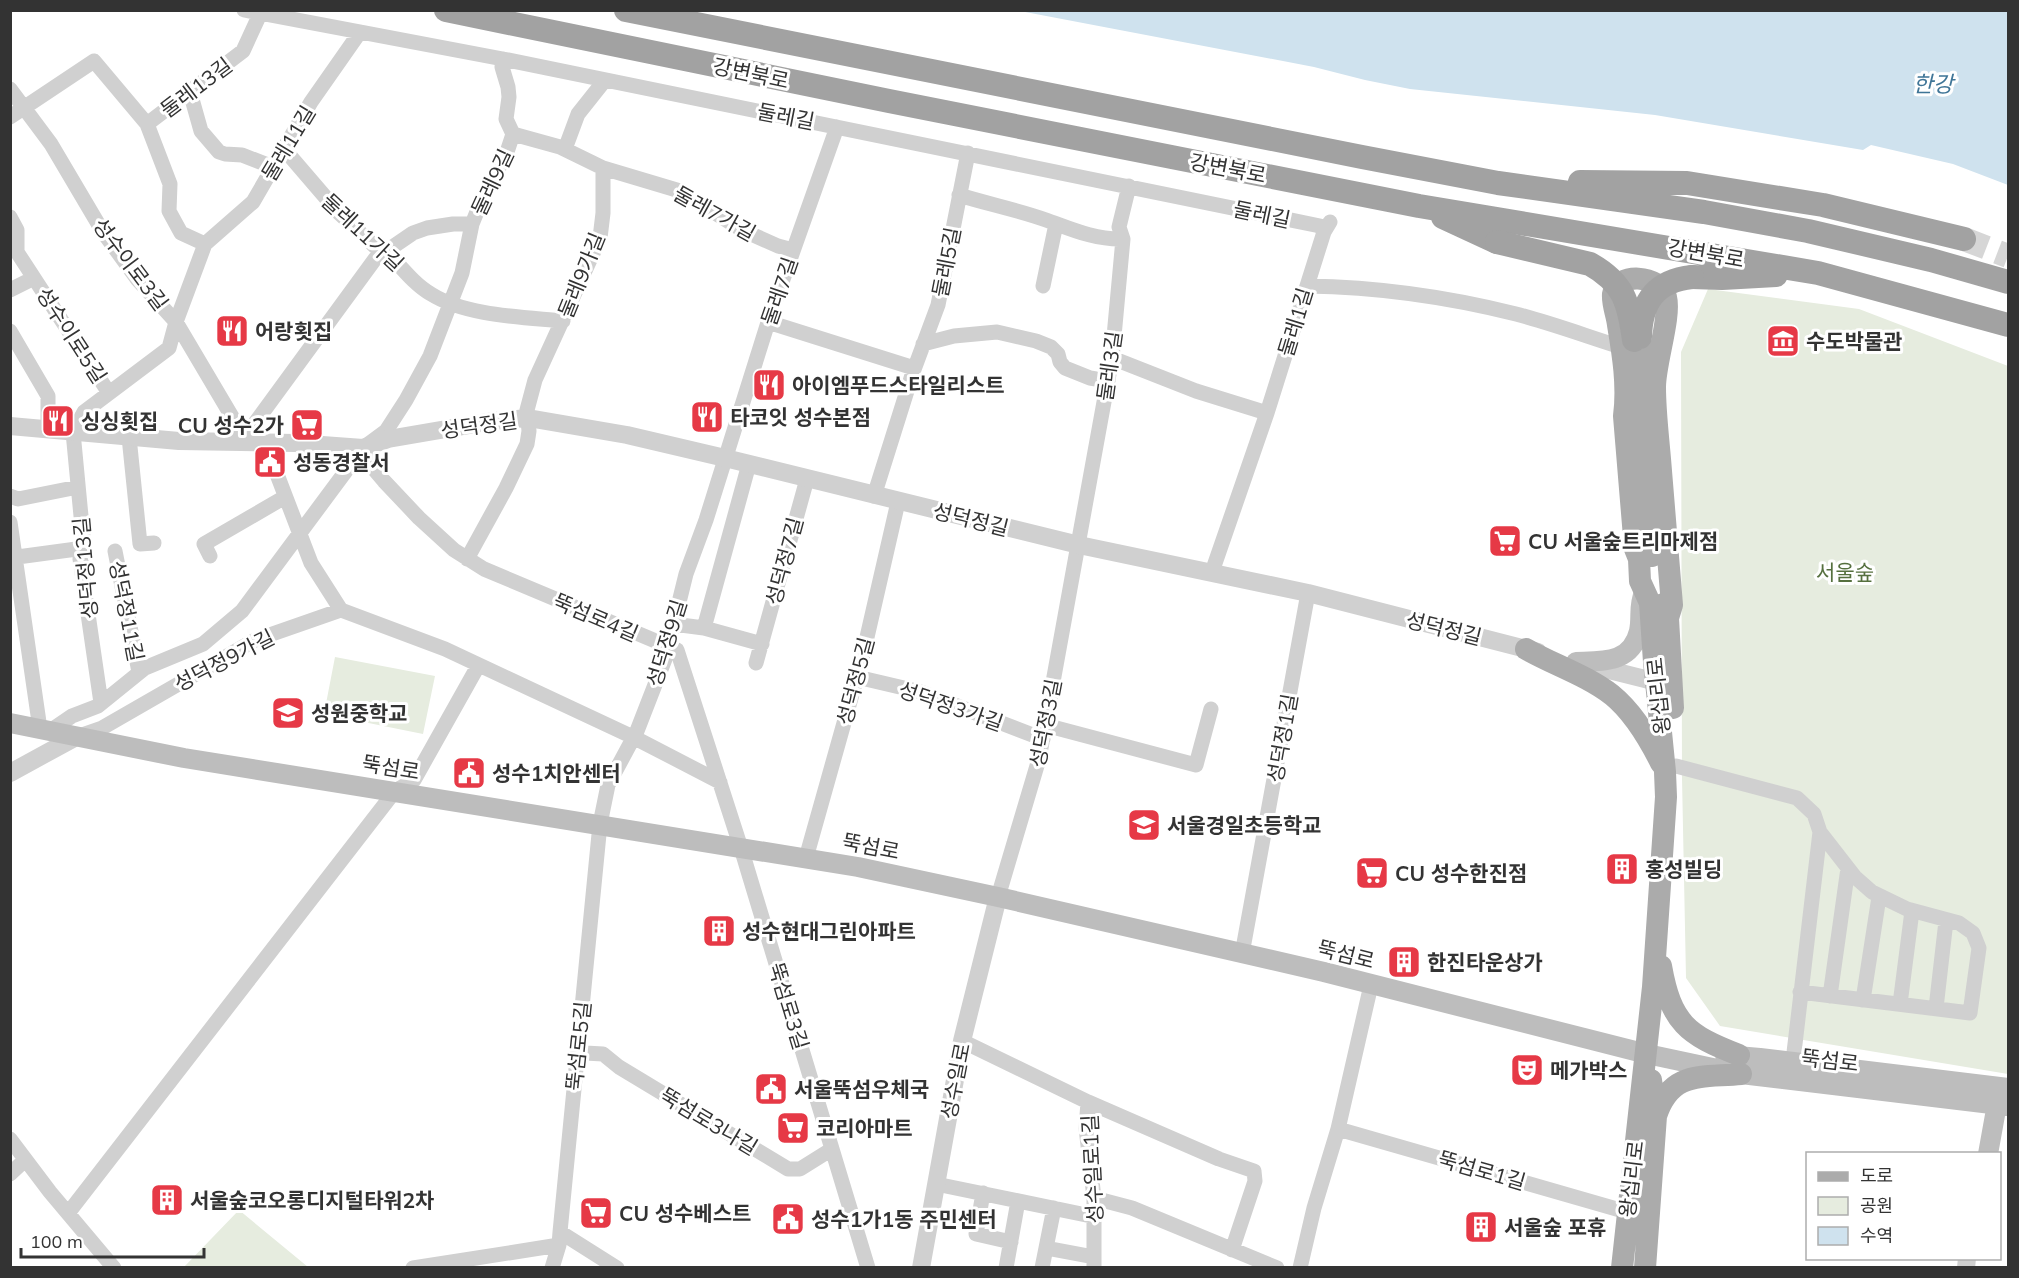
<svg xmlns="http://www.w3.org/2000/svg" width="2019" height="1278" font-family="Mulish,'Noto Sans KR',sans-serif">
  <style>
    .green { fill: #e6ecdf }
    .water { fill: #cfe2ee }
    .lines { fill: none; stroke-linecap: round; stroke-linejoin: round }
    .trunk-tunnel { stroke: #d6d6d6; stroke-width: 24; stroke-dasharray: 24 12; stroke-linecap: butt }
    .minor { stroke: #d0d0d0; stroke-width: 15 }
    .tertiary { stroke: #d0d0d0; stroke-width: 18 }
    .secondary { stroke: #bdbdbd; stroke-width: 20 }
    .primary { stroke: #ababab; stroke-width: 22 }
    .trunk { stroke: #a2a2a2; stroke-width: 24 }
    .trunk-bridge { stroke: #a2a2a2; stroke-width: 24 }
    .labels { text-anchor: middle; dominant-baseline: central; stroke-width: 6; stroke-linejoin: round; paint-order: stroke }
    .street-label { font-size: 21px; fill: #333; stroke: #fff }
    .poi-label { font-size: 21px; font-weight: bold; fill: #333; stroke: #fff; text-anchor: start }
    .park-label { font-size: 21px; fill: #56703f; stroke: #fff }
    .water-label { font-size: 22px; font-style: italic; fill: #3f7597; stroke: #fff }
  </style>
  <rect width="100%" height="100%" fill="#fff"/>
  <path class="green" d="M 1708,289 L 1859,309 L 2008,366 L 2008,1074 L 1720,1026 L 1686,978 L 1682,778 L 1681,352 Z
    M 335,657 L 435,676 L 423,734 L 324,714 Z
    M 239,1210 L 308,1267 L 184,1267 Z"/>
  <path class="water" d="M 1020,11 L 2008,11 L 2008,185 L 1953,164 L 1871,145 L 1863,150 L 1655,115 L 1410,89 L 1365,80 L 1314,67 Z"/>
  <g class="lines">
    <path class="trunk-tunnel" d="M 1964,239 L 2008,256"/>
    <path class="minor" d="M 244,10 L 503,59 L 1320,226 L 1324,232
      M 10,89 L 51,144 L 103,232 L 138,280 L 176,322 L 247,442
      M 190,92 L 201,131 L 219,152 L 225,154 L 242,155 L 273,167
      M 10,117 L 94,61 L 147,124 L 243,51 L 260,14
      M 147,124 L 170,184 L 169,211 L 181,233 L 205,244
      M 513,134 L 560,147 L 603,168 L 680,191 L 742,230 L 778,246 L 793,250
      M 284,149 L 339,213 L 382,253 L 390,255 C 402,268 415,285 431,294 C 466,316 522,317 563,321
      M 565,149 L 578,114 L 605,80
      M 959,195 C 988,204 1018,210 1046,220 C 1071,229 1095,240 1123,239
      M 10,217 L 17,230 L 17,252 L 109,393
      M 1043,286 L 1056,224
      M 1307,286 C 1377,287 1448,297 1516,314 C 1551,323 1586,336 1621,347
      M 10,290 L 34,278
      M 768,322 L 914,368
      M 10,331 L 48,396 L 48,430
      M 923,344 L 954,336 L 997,332 L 1036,341 L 1051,347 L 1058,354 L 1060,362 L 1065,368 L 1090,378 L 1108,381
      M 1112,358 L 1196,391 L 1267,413
      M 129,437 L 140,544 L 154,543
      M 244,438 L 375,259 L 413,233 L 427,228 L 453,224 L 472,224
      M 265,443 L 311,563 L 341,610
      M 363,448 L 367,461 L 384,481 L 419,518 L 454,550 L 484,569 L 677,650 L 741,848 L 868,1268
      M 10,496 L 18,499 L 78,487
      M 874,496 L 912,375 L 938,305 L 968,153
      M 10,522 L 40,729
      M 115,551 L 139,672
      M 210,556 L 204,544 L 285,497
      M 10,558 L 84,548
      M 467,559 L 506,488 L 527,444 L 529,431 L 527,410 L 535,380 L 600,238 L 603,213 L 603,168
      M 1212,572 L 1267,413 L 1324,232 L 1330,222
      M 673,624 L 704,628 L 762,644
      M 704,628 L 749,464
      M 756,663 L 807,479
      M 857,677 L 921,692 L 1043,739
      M 101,703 L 80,559 L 85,558 L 73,432 L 84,412 L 169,348 L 176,322 L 205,244 L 253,202 L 311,102 L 360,32
      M 1045,725 L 1196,765 L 1211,709
      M 50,731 L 72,716 L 98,706 L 145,668 L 203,644 L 242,611 L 363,448 L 386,431 L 406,400 L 430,356 L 462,273 L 472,224 L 483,197 L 506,155 L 513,134 L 506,119 L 509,97 L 508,87 L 502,67 L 503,59
      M 76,737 L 102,728 L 255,640 L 341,610 L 445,649 L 633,737 L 720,782
      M 1676,766 L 1797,798 L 1814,814 L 1820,832 L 1793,1061
      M 806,858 L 862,659 L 898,502
      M 998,897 L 1039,759 L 1112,358 L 1123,239 L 1119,227 L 1129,186
      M 1242,954 L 1308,593
      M 1800,992 L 1970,1013 L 1979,948 L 1973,933 L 1959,923 L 1907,909 L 1872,892 L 1855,877 L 1820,832
      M 1830,996 L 1848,868
      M 1863,1000 L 1879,897
      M 1900,1004 L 1912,911
      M 1936,1008 L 1946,921
      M 962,1041 L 1088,1102 L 1086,1128 L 1094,1198 L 1094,1268
      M 585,1053 L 603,1054 L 619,1067 L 788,1169 L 800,1169 L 832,1149
      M 1088,1102 L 1219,1159 L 1254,1171 L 1255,1181 L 1232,1250
      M 1338,1129 L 1627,1212
      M 10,1139 L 50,1192 L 114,1268
      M 10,1174 L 25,1160
      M 936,1184 L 1096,1217
      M 983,1193 L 976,1234 L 1011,1242
      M 1094,1198 L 1132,1208 L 1277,1268
      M 69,1212 L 395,791 L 414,780 L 478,666
      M 560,1232 L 617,1268
      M 1046,1248 L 1094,1257
      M 413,1268 L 559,1245
      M 552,1268 L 559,1245 L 560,1232 L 600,824 L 608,785 L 637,731 L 665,659 L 686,574 L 706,520 L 770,316 L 837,127
      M 1006,1268 L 1018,1201
      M 1042,1268 L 1054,1208
      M 1300,1268 L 1314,1208 L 1338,1129 L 1371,985"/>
    <path class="tertiary" d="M 10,426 L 179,441 L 295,443 L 363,448 L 388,439 L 493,421 L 528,418 L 627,435 L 725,458 L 1079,545 L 1308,593 L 1538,652
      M 1585,664 L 1669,685
      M 10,773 L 76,737
      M 921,1268 L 962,1041 L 998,897
      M 1966,1268 L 1967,1258"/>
    <path class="secondary" d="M 1576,662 C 1602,661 1631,664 1639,631 C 1642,617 1638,606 1644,593
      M 10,723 L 184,758 L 858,867 L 998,897 L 1324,972 L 1647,1054 L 1741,1074 L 2008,1106
      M 1725,1055 L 1760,1058 L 2008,1088
      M 1988,1154 L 1997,1104"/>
    <path class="primary" d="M 1640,340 L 1645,392
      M 1637,383 L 1652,556
      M 1663,604 L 1668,618 L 1673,708
      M 1526,649 C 1554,665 1586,675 1612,695 C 1633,712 1649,739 1661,763
      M 1661,966 C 1671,1023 1687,1035 1739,1055
      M 1656,1116 C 1671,1070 1702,1078 1741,1074
      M 1622,1268 L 1653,987 L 1666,797 L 1665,772 L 1654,662 L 1650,603 L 1640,581 L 1639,559 L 1635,549 L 1624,416 C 1628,386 1623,355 1618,325 C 1617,315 1612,304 1613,294 C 1616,272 1660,274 1666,297 C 1671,317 1655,363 1655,387 C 1655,411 1658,435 1660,459 C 1664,508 1668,556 1672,605 L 1668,618
      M 1645,1268 L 1656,1116 L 1651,1080"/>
    <path class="trunk" d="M 446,10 L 889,101 L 1419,206 L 1818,273 L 2008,325
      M 626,10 L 1362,157 L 1498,183 L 1704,212 L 1808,231 L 1931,260 L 2008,282
      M 1580,182 L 1687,183 L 1823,205 L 1964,239
      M 1443,217 L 1497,242
      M 1692,277 L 1722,278 L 1776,275"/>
    <path class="trunk-bridge" d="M 1497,242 L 1590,264 C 1624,283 1629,303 1634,340
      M 1640,337 C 1641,302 1655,281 1692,277"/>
  </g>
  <defs>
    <symbol id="restaurant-square" viewBox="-11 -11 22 22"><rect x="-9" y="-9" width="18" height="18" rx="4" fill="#e63946" stroke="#fff"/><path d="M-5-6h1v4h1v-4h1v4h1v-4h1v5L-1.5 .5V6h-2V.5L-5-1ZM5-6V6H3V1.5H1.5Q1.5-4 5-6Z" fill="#fff"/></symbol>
    <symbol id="museum-square" viewBox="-11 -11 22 22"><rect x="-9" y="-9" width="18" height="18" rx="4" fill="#e63946" stroke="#fff"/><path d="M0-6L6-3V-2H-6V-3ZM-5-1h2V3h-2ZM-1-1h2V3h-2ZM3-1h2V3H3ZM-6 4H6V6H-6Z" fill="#fff"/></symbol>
    <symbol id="supermarket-square" viewBox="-11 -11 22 22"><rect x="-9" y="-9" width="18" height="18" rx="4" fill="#e63946" stroke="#fff"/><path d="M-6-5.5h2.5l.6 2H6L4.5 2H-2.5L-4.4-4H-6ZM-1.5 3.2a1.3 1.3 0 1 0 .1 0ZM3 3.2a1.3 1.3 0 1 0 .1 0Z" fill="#fff"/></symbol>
    <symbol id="civic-square" viewBox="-11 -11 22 22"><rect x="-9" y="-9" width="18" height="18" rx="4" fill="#e63946" stroke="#fff"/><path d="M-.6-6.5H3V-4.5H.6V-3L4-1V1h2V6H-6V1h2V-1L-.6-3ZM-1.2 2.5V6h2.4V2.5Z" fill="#fff"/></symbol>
    <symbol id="school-square" viewBox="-11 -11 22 22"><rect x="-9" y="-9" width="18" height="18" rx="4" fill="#e63946" stroke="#fff"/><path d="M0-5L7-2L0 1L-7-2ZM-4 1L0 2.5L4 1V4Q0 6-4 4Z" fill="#fff"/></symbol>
    <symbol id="building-square" viewBox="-11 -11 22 22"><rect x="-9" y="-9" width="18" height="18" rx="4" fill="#e63946" stroke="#fff"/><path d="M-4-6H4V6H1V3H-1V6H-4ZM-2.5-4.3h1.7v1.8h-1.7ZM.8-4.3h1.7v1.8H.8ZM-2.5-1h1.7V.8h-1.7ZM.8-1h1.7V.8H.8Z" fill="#fff"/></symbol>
    <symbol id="theatre-square" viewBox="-11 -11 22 22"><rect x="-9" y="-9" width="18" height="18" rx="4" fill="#e63946" stroke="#fff"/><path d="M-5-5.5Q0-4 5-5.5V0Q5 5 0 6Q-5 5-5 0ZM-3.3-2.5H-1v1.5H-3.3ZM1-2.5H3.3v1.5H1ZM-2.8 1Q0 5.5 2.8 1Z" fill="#fff"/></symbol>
  </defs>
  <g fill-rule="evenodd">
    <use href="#restaurant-square" x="213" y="312" width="38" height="38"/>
    <use href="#museum-square" x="1764" y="322" width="38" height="38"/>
    <use href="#restaurant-square" x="750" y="366" width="38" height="38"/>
    <use href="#restaurant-square" x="688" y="398" width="38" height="38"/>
    <use href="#restaurant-square" x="39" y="402" width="38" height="38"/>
    <use href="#supermarket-square" x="288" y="406" width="38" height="38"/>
    <use href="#civic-square" x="251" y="443" width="38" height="38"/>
    <use href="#supermarket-square" x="1486" y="522" width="38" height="38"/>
    <use href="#school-square" x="269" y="694" width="38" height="38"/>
    <use href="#civic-square" x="450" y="754" width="38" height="38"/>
    <use href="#school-square" x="1125" y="806" width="38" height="38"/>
    <use href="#building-square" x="1603" y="850" width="38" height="38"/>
    <use href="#supermarket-square" x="1353" y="854" width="38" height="38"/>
    <use href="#building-square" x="700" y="912" width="38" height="38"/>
    <use href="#building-square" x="1385" y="943" width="38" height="38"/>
    <use href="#theatre-square" x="1508" y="1051" width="38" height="38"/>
    <use href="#civic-square" x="752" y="1070" width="38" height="38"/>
    <use href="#supermarket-square" x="774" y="1109" width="38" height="38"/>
    <use href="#building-square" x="148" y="1181" width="38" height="38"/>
    <use href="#supermarket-square" x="577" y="1194" width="38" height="38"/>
    <use href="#civic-square" x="769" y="1200" width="38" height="38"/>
    <use href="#building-square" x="1462" y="1208" width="38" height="38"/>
  </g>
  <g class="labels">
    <g class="street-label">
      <text transform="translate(751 73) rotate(12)">강변북로</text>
      <text transform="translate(196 87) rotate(-37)">둘레13길</text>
      <text transform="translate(786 116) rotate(11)">둘레길</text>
      <text transform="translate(288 143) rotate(-59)">둘레11길</text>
      <text transform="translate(1228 168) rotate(11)">강변북로</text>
      <text transform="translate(492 182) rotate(-65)">둘레9길</text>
      <text transform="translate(715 213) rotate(29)">둘레7가길</text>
      <text transform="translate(1262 214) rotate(12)">둘레길</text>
      <text transform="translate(363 232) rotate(43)">둘레11가길</text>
      <text transform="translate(1706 253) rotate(10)">강변북로</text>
      <text transform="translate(946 262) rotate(-79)">둘레5길</text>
      <text transform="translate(131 264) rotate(53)">성수이로3길</text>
      <text transform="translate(581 275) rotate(-68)">둘레9가길</text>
      <text transform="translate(779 291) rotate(-71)">둘레7길</text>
      <text transform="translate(1295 322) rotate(-73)">둘레1길</text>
      <text transform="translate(72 335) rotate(57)">성수이로5길</text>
      <text transform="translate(1109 366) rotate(-82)">둘레3길</text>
      <text transform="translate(479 425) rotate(-8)">성덕정길</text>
      <text transform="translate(971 519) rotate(14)">성덕정길</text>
      <text transform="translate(784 561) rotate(-75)">성덕정7길</text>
      <text transform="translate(85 568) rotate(-95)">성덕정13길</text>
      <text transform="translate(127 611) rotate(79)">성덕정11길</text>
      <text transform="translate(596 617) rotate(23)">뚝섬로4길</text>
      <text transform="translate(1444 628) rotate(14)">성덕정길</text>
      <text transform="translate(666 643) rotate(-73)">성덕정9길</text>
      <text transform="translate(224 660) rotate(-27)">성덕정9가길</text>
      <text transform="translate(855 681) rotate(-75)">성덕정5길</text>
      <text transform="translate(1658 696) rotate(-96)">왕십리로</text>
      <text transform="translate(951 706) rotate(19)">성덕정3가길</text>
      <text transform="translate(1045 723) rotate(-79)">성덕정3길</text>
      <text transform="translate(1282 738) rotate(-80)">성덕정1길</text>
      <text transform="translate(391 767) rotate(9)">뚝섬로</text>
      <text transform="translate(871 846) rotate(11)">뚝섬로</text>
      <text transform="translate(1346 954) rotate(14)">뚝섬로</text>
      <text transform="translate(789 1006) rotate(73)">뚝섬로3길</text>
      <text transform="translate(578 1046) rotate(-84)">뚝섬로5길</text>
      <text transform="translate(1830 1060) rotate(7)">뚝섬로</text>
      <text transform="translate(955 1081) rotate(-79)">성수일로</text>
      <text transform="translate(709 1121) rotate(31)">뚝섬로3나길</text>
      <text transform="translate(1092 1169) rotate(-93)">성수일로1길</text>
      <text transform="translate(1482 1170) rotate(16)">뚝섬로1길</text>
      <text transform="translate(1631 1179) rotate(-83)">왕십리로</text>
    </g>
    <g class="poi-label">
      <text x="255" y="331">어랑횟집</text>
      <text x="1806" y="341">수도박물관</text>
      <text x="792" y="385">아이엠푸드스타일리스트</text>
      <text x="730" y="417">타코잇 성수본점</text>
      <text x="81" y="421">싱싱횟집</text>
      <text x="284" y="425" text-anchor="end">CU 성수2가</text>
      <text x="293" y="462">성동경찰서</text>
      <text x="1528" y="541">CU 서울숲트리마제점</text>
      <text x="311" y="713">성원중학교</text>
      <text x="492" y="773">성수1치안센터</text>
      <text x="1167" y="825">서울경일초등학교</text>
      <text x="1645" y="869">홍성빌딩</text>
      <text x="1395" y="873">CU 성수한진점</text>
      <text x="742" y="931">성수현대그린아파트</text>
      <text x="1427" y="962">한진타운상가</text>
      <text x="1550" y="1070">메가박스</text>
      <text x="794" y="1089">서울뚝섬우체국</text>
      <text x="816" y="1128">코리아마트</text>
      <text x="190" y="1200">서울숲코오롱디지털타워2차</text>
      <text x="619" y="1213">CU 성수베스트</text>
      <text x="811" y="1219">성수1가1동 주민센터</text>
      <text x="1504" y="1227">서울숲 포휴</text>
    </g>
    <g class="park-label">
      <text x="1845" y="572">서울숲</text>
    </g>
    <g class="water-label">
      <text x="1933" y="84">한강</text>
    </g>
  </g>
  <rect width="2019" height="1278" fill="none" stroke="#333333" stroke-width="24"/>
  <rect x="1806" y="1152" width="195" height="108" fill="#ffffff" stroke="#adadad" stroke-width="1.5"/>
  <rect x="1818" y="1172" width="30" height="9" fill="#ababab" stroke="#adadad" stroke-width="1.5"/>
  <text x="1860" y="1182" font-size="18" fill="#333333">도로</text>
  <rect x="1818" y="1197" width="30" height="18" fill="#e6ecdf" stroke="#adadad" stroke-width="1.5"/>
  <text x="1860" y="1212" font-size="18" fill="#333333">공원</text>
  <rect x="1818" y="1227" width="30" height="18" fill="#cfe2ee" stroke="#adadad" stroke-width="1.5"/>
  <text x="1860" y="1242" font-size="18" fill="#333333">수역</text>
  <path d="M21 1248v9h183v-9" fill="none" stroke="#333333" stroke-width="3"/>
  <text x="30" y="1248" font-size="18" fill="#333333" stroke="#ffffff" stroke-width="4.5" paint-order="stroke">100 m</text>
</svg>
